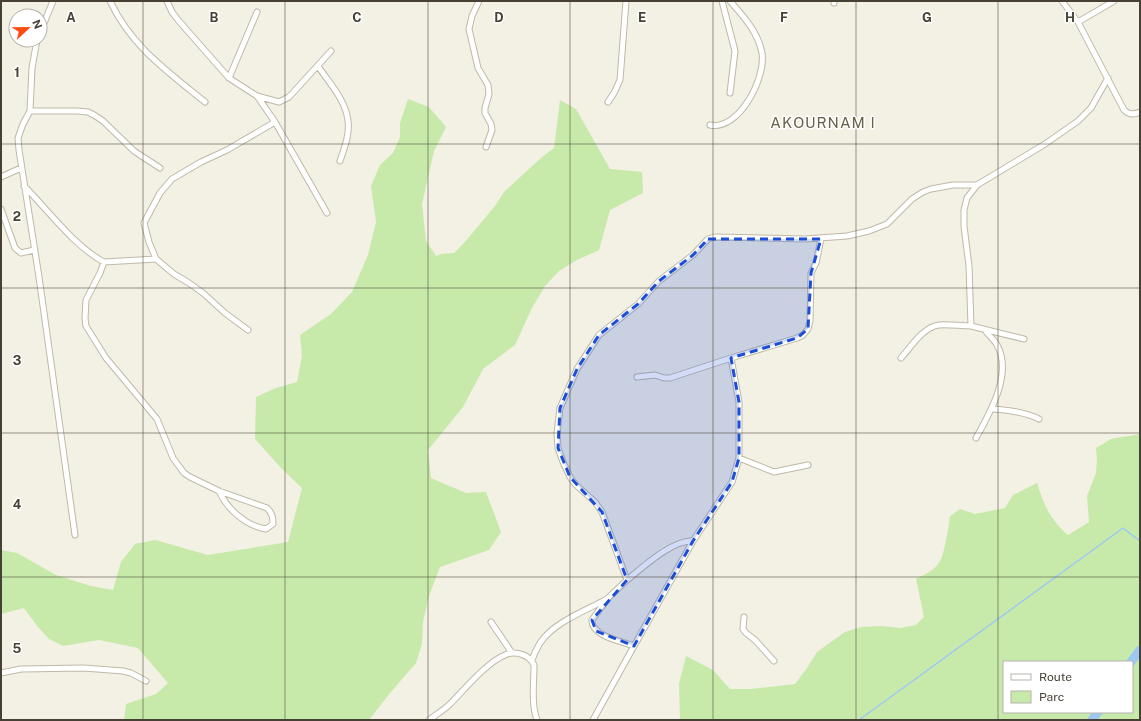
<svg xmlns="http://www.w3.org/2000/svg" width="1141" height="721" font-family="'Public Sans',sans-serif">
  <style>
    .green { fill: #c7eaaa; fill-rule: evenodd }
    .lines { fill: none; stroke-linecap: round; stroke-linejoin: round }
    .stream { stroke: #9dc8f4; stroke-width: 1.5 }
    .river { stroke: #9dc8f4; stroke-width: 9 }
    .minor-casing { stroke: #bfb9a7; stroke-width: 7 }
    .minor { stroke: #fff; stroke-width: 5 }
    .marked { fill: #1d4ed8; fill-opacity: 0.2; stroke: #1d4ed8; stroke-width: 3; stroke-dasharray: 8 5; stroke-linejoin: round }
    .grid { fill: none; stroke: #464134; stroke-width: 1; stroke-opacity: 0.55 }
    .labels { text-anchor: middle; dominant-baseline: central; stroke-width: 3; stroke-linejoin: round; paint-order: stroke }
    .quarter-label { font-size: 15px; letter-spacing: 1px; fill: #69604a; stroke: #fff }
    .grid-label { font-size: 13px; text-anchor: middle; font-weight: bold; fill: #464134; stroke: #fff; stroke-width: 3; stroke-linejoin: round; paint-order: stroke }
  </style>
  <rect width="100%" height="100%" fill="#f3f0e4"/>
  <path class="green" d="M 408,99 L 429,107 L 446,127 L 434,151 L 422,204 L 426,241 L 436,256 L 441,254 L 454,253 L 464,243 L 495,206 L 504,192 L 541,158 L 554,148 L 560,100 L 576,109 L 610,169 L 642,172 L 643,193 L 610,210 L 599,250 L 577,260 L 559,271 L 545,286 L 532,308 L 515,345 L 483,369 L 463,407 L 428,450 L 431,478 L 466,493 L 486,492 L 501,532 L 489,550 L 440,567 L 429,596 L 423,622 L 422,644 L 416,663 L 390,693 L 369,720 L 124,720 L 126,704 L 156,694 L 168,683 L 138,648 L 99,640 L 63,646 L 49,639 L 38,627 L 24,608 L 1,614 L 1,550 L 17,553 L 56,575 L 91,586 L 113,590 L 121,562 L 135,544 L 155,540 L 208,555 L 288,542 L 302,488 L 281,468 L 255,439 L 256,397 L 276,388 L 297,382 L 302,356 L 300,335 L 331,314 L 352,292 L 368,255 L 376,222 L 371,186 L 380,165 L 393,153 L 400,137 L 400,123 Z
    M 1140,434 L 1140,720 L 679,720 L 680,719 L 679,684 L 686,656 L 713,670 L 730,689 L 751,689 L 795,684 L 807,668 L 817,652 L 845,632 L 861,627 L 881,626 L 900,628 L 916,625 L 924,617 L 916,579 C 923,575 934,571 939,563 C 944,557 949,525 950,516 L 960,509 L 975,514 L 1005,508 L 1013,495 L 1037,483 C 1045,507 1049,518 1068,535 L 1089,522 L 1087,496 L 1096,473 L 1097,459 L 1096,448 L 1111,439 ZM 1004,662 L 1132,662 L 1132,712 L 1004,712 Z"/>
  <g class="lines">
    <path class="stream" d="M 859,720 L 1123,528 L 1140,541"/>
    <path class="river" d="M 1131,662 L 1140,650
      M 1092,720 L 1098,712"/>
    <defs>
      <path id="minor" d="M 110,1 C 131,46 167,71 205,102
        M 167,1 L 172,12 L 178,20 L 229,78 L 257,96 L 279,102 L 289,97 L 331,51
        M 479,1 L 472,16 L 469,29 L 478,68 L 488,85 L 489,94 L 485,108 L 485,113 L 491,124 L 492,130 L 486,147
        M 722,1 L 735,51 L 730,93
        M 1062,1 L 1078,22 L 1124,110 C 1129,115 1134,115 1140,112
        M 834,3 L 834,1
        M 1078,22 L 1114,1
        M 40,33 L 53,1
        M 37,40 L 32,68 L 30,111 L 23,124 L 18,138 L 19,150 L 39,277 L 75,535
        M 318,66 C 329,83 346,100 348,121 C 350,134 344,149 340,161
        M 229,78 L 257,12
        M 257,96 L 275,122 L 327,213
        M 608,102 L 614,93 L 620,80 L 626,1
        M 30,111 L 77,111 L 88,112 L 94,115 L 103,121 L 134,151 L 160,168
        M 710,125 C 739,131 766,78 762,53 C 758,32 744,17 730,1
        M 1,177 L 21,168
        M 24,186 C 48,210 75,247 104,262 L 156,259
        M 1,209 L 15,248 L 21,253 L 34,250
        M 104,262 L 100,273 L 86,300 L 85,318 L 86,326 L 106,358 L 157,419 L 173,458 L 184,473 L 190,477 L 219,491 L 267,508 C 272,513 273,517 273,524 L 266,529 C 246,526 227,509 219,491
        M 971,326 L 1024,339
        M 248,330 L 225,313 L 203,293 L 189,283 L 174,274 L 156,259 L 149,242 L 144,223 L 160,193 L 172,179 L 201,162 L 227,150 L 275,122
        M 901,358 C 911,347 923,327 939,325 C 949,324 960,326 971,326 L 969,266 L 964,226 L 964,210 L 967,198 L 977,185 L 1045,144 L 1078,121 L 1091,108 L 1108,78
        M 637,377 L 655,375 L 664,378 L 670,378 L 731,358
        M 993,409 C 1009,410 1025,412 1039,419
        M 976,438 C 990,413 1013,373 997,345 C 994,339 988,335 985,330
        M 739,458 L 774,472 L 808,465
        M 627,580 C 642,568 673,539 693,541
        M 744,617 L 743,629 L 746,633 L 755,640 L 774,661
        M 491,622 L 512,653
        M 634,646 L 693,541 L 732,482 L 739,458 L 739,402 L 731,358 L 797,338 L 803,335 L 808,329 L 810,321 L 811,273 L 816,263 L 821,239
        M 532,660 C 534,654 537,648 540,643 C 554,622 585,611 607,599
        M 1,673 L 21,669 L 84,668 L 123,671 L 131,673 L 146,681
        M 430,719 C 437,714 444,710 450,704 C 464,690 487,662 505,655 C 515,650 530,655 534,665 C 534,682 531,704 537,720
        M 593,720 L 634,646 C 621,641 591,636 592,620 L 608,598 L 627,580 L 602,512 L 595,502 L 576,485 L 570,477 L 563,462 L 558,448 L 557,434 L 560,408 L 577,369 L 599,335 L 638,304 L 659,281 L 693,255 L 708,239 L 715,237 L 805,239 L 847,236 L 869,231 L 887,224 L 912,199 L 923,192 L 931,189 L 953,185 L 977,185"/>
    </defs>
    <use href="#minor" class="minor-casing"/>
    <use href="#minor" class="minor"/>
  </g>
  <path class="marked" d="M 708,239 L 821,239 L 811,273 L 808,329 L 797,338 L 731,358 L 739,402 L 739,458 L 732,482 L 693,541 L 634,646 L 596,631 L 592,620 L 627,580 L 602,512 L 570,477 L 558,448 L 560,408 L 577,369 L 599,335 L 638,304 L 659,281 L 693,255 Z"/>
  <path class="grid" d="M 143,1 L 143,720M 285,1 L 285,720M 428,1 L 428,720M 570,1 L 570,720M 713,1 L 713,720M 856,1 L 856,720M 998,1 L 998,720M 1,144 L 1140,144M 1,288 L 1140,288M 1,433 L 1140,433M 1,577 L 1140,577"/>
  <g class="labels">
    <g class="quarter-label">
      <text x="823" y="122">AKOURNAM I</text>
    </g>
  </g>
  <g class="grid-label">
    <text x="71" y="22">A</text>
    <text x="214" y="22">B</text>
    <text x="357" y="22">C</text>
    <text x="499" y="22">D</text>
    <text x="642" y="22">E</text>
    <text x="784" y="22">F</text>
    <text x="927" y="22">G</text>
    <text x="1070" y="22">H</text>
    <text x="17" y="77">1</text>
    <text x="17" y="221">2</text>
    <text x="17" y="365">3</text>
    <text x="17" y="509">4</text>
    <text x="17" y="653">5</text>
  </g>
  <rect width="1141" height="721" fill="none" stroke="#464134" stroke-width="4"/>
  <rect x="1003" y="661" width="130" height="52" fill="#ffffff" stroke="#b5b3ae"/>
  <rect x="1011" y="674" width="20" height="6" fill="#ffffff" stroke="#b5b3ae"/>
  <text x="1039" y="681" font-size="12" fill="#464134">Route</text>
  <rect x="1011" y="691" width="20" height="12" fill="#c7eaaa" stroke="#b5b3ae"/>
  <text x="1039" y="701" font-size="12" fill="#464134">Parc</text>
  <g transform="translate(28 28) rotate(68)"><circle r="19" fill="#ffffff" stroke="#b5b3ae"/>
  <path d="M0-3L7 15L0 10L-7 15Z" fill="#ff4b10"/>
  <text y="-6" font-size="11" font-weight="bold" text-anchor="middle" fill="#464134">N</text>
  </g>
</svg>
